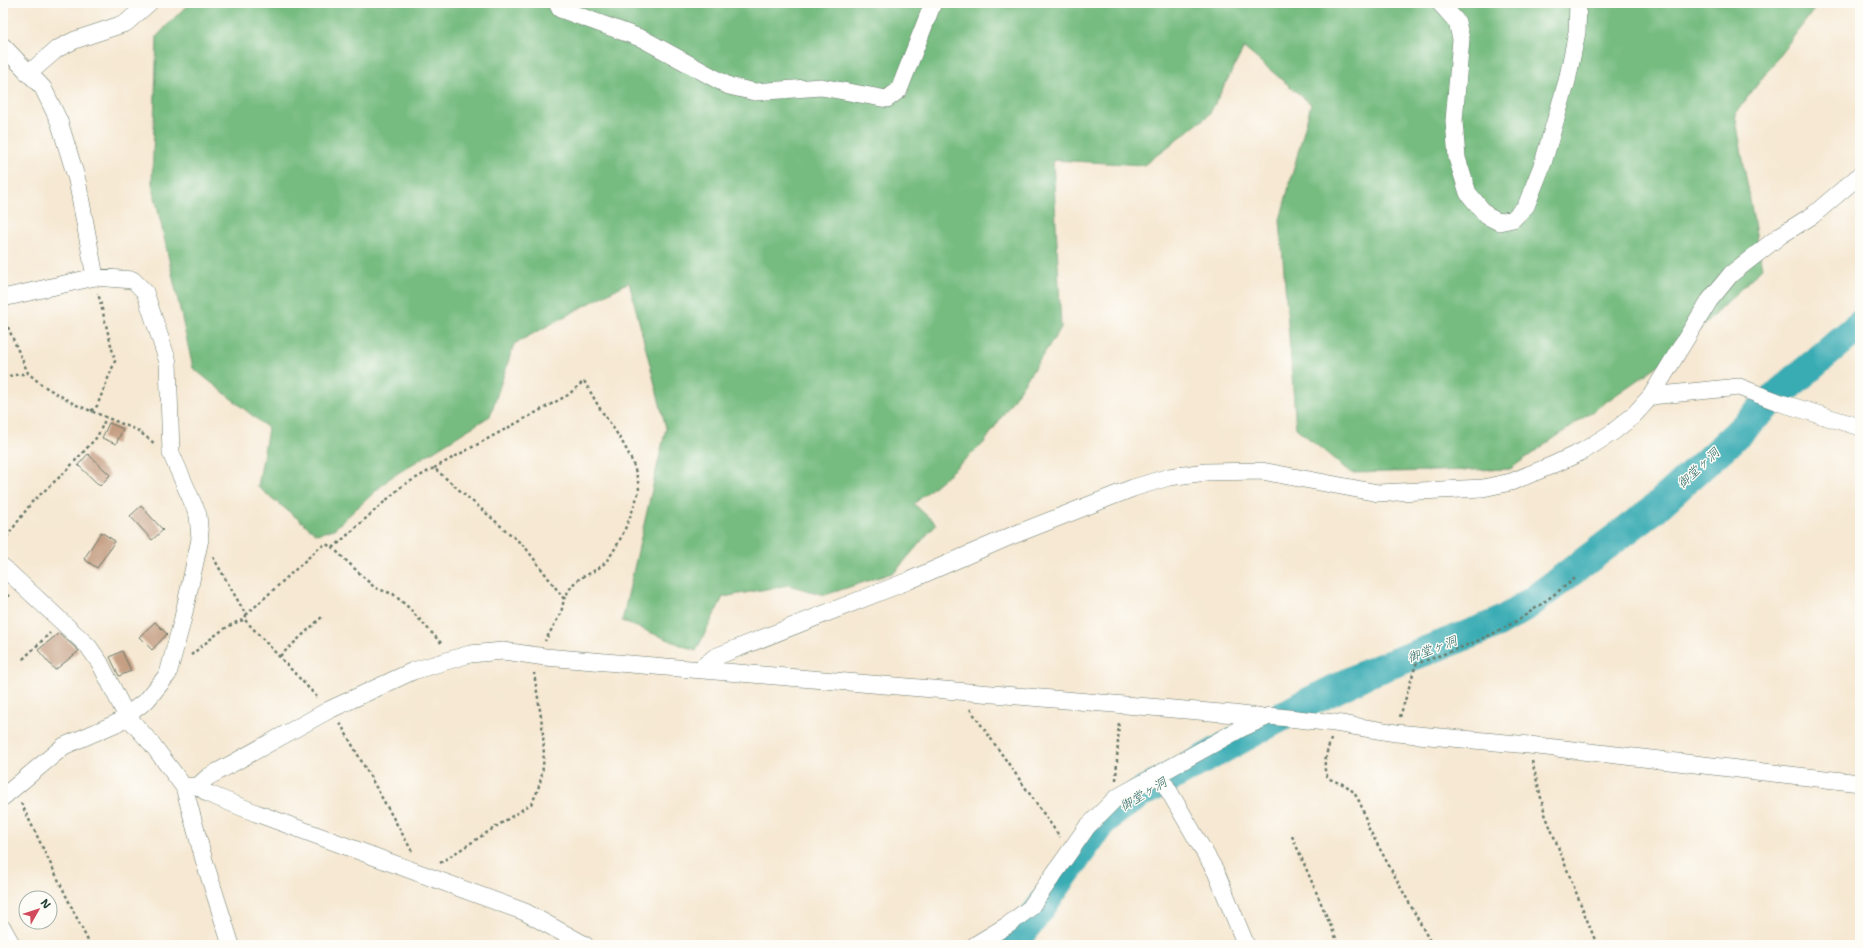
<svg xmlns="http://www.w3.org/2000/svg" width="1863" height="948" font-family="'Shantell Sans','Klee One',sans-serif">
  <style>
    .forest { fill: #76bc80; stroke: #4a7c5a }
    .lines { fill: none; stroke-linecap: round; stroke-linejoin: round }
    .river { stroke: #39abb3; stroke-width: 30 }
    .building { fill: #c59e82 }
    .street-casing { stroke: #6a796b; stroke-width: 18 }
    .path { stroke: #6a796b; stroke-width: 2.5; stroke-dasharray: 3 3; stroke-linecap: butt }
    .street { stroke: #fff; stroke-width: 17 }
    .labels { text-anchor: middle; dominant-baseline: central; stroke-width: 3; stroke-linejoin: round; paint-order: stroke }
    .water-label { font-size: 13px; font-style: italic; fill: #286460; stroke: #fdfcf7 }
  </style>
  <rect width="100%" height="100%" fill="#fdfcf7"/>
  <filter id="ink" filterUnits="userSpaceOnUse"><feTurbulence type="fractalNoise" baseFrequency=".025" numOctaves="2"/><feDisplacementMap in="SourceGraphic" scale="8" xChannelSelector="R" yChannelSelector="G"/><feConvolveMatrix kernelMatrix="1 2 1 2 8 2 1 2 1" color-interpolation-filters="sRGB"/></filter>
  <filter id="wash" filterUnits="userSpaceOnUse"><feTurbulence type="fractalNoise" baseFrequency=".012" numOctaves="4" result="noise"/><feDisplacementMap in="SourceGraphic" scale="16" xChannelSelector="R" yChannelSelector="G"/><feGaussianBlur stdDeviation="0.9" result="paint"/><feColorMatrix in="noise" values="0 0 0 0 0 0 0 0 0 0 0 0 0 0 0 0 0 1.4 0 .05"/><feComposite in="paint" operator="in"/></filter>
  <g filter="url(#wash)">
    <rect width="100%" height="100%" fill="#f6e8d2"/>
    <path class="forest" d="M 189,3 L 1819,3 L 1735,114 L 1762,268 L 1673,355 L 1510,469 L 1351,473 L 1296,428 L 1280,220 L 1311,104 L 1244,48 L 1209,115 L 1144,165 L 1053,160 L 1061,328 L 984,443 L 914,504 L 936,524 L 895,572 L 825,595 L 788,585 L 723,597 L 696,651 L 622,621 L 666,428 L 629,282 L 514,344 L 490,416 L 390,478 L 334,529 L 317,534 L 258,487 L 268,428 L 193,368 L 152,183 L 157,36 Z"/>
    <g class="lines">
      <path class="river" d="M 994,945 L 1024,930 L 1031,921 L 1101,823 L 1116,810 L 1141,793 L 1305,704 L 1368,673 L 1496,624 L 1522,609 L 1653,510 L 1724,446 L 1782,391 L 1860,325"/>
    </g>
    <g id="blocks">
      <path class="building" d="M 109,423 L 123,429 L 116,444 L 102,438 Z
        M 88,454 L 110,475 L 100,486 L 78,465 Z
        M 141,506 L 163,530 L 152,540 L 130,516 Z
        M 101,532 L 115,541 L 97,568 L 84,559 Z
        M 155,622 L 167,634 L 152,650 L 139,637 Z
        M 59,633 L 79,651 L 55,670 L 38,650 Z
        M 122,651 L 131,671 L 119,676 L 110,657 Z"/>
    </g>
  </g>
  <g filter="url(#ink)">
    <use href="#blocks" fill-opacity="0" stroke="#6a796b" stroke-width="1"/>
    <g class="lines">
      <defs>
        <path id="street" d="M 557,3 L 560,9 L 643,39 L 729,86 L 755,92 L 821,87 L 887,99 L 899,90 L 933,3
          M 1440,3 L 1457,22 L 1461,39 L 1454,121 L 1457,158 L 1468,193 L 1487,216 L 1499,222 L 1513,219 L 1526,206 L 1543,163 L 1567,81 L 1577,32 L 1578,3
          M 3,46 L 43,88 L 59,121 L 77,180 L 95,277
          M 28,74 L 57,49 L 75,40 L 126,23 L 149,3
          M 3,298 L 95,277 L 133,280 L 145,292 L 168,362 L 171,453 L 198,515 L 200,539 L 182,622 L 168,674 L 147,700 L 117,723 L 64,746 L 3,797
          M 1651,396 L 1739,387 L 1781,403 L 1860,427
          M 3,567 L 88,646 L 100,663 L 126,715 L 152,744 L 184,787 L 204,860 L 231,945
          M 700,669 L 715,657 L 908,581 L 1011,536 L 1133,488 L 1169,477 L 1206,472 L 1262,471 L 1378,493 L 1483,488 L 1511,482 L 1555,464 L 1583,451 L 1613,432 L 1633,416 L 1651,396 L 1709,301 L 1731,274 L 1781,235 L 1813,215 L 1860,175
          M 1159,774 L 1216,872 L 1246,945
          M 198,786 L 209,794 L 256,813 L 525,912 L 585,945
          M 184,787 L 198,786 L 208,777 L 329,710 L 413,671 L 470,654 L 503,651 L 545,657 L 1234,714 L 1264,718
          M 3,929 L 12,945
          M 975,945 L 1008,925 L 1030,908 L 1087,827 L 1116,798 L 1240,729 L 1269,716 L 1335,723 L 1396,733 L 1529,745 L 1860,783"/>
      </defs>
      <use href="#street" class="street-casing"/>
      <path class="path" d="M 3,316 L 28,373 L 42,385 L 74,404 L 137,430 L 154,443
        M 3,377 L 28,373
        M 91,411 L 97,406 L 115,361 L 98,293
        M 434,468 L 568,395 L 584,381 C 591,392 596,403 603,413 C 619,436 637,461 639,490 C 634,510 616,556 600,567 C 580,581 577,574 564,599
        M 3,542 L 32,502 L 64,473 L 97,437 L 106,418
        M 333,548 L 402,486 L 434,468 L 525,547 L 564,599 L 561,613 L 545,641
        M 213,557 L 246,615 L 245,620 L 318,698
        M 3,601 L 9,595
        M 246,615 L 320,547 L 326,544 L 333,548 L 375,588 L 393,594 L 408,607 L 443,645
        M 191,655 C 205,644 228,622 245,620
        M 280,656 L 323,616
        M 23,659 L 50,633
        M 970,709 L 1060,837
        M 1400,717 L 1416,664 C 1446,653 1476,643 1504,628 C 1530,614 1553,595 1577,577
        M 340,723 L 413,853
        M 1331,739 C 1328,749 1318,774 1332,780 C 1338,783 1343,783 1349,788 C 1360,797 1364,813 1368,827 L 1432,945
        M 1532,761 L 1545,814 L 1597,945
        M 1116,780 L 1119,721
        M 21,803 L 90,945
        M 1292,836 L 1339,945
        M 440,863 L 531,804 C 554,765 540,715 534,673"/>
      <use href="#street" class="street"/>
    </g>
  </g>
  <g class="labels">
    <g class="water-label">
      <text transform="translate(1698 468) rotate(-43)">御堂ヶ洞</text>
      <text transform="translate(1432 649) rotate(-21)">御堂ヶ洞</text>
      <text transform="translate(1143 794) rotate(-31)">御堂ヶ洞</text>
    </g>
  </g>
  <rect width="1863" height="948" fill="none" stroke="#fdfcf7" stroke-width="16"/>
  <g transform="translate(38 910) rotate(51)"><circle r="19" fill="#fdfcf7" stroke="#a4b0a9"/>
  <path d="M0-3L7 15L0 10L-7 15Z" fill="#d1495b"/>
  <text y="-6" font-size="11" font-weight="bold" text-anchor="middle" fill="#1f3d34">N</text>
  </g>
</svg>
